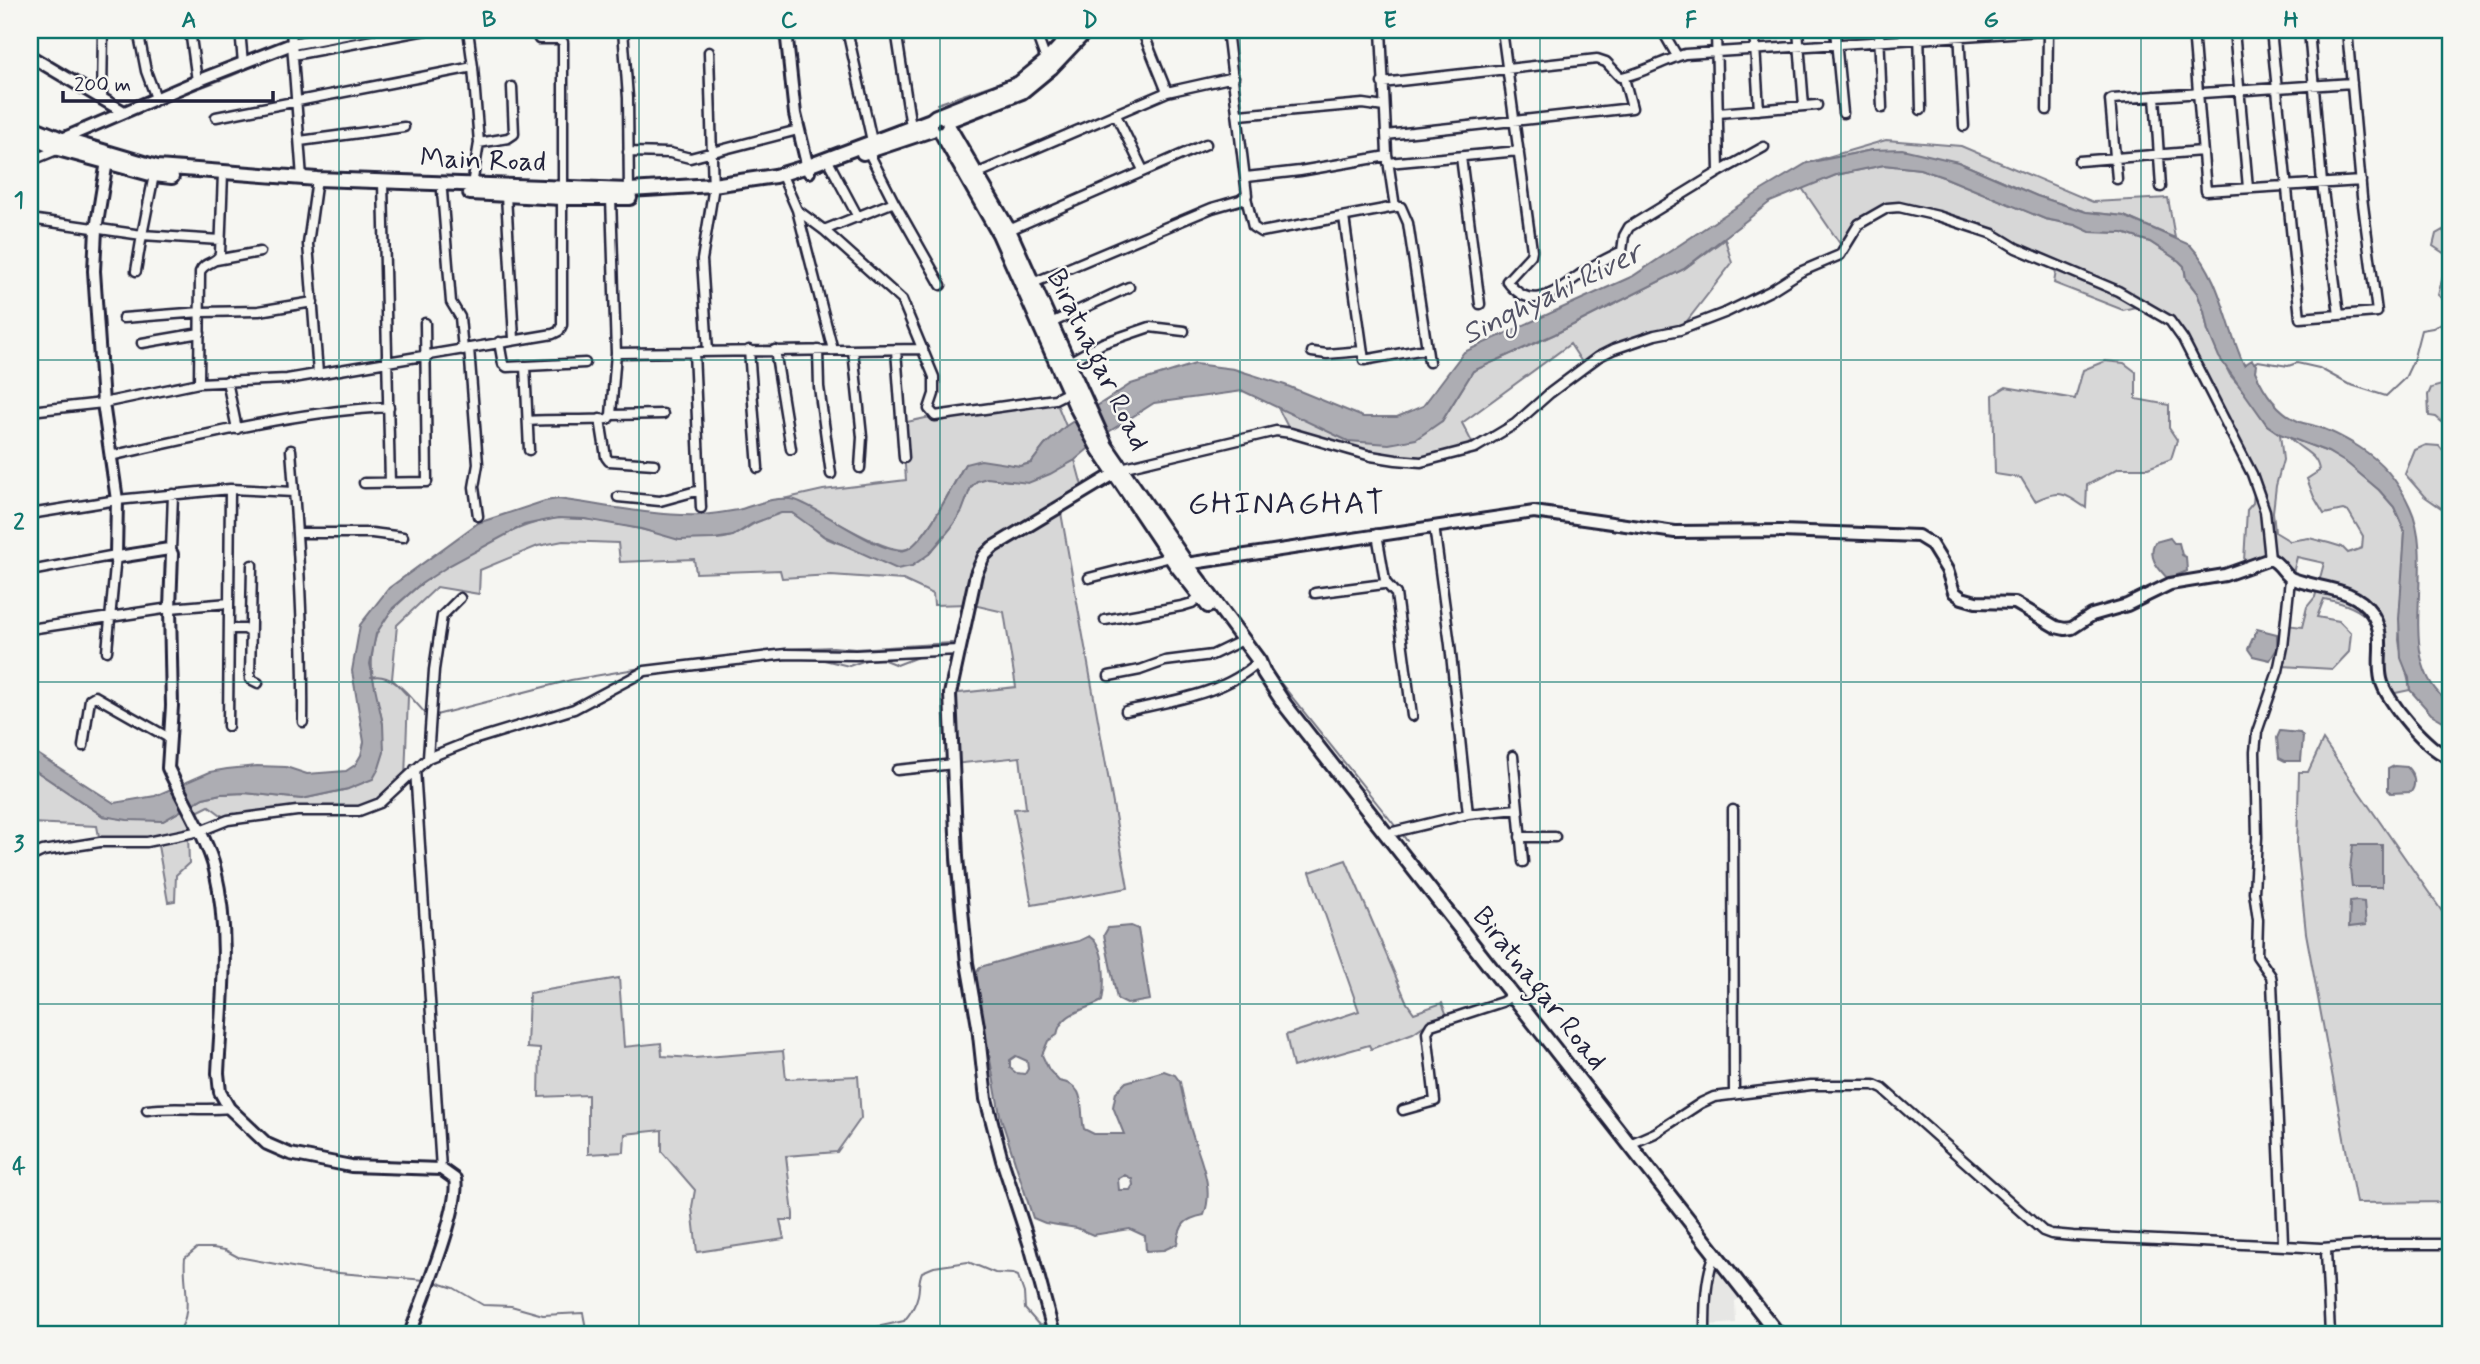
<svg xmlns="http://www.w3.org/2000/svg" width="2480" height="1364" font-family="Mynerve,sans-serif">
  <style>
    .built { fill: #e6e6e4 }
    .green { fill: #d7d7d7; stroke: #7c7c89; stroke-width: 2 }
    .water { fill: #adadb3; stroke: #757583; stroke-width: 2; fill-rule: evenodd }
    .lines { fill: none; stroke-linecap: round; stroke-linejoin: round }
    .stream { stroke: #757583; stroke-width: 2 }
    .street-casing { stroke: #22223b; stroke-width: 13 }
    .secondary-casing { stroke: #22223b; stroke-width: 16 }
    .primary-casing { stroke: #22223b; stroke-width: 18 }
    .street { stroke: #f6f6f2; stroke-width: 8 }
    .secondary { stroke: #f6f6f2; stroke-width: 10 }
    .primary { stroke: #f6f6f2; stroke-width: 12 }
    .grid { fill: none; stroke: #0f766e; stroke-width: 2; stroke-opacity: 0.55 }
    .labels { text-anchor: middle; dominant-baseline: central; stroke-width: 5; stroke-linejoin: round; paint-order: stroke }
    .street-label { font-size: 28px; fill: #22223b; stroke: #f6f6f2 }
    .water-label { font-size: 30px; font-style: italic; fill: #535365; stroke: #f6f6f2 }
    .quarter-label { font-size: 32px; letter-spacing: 2px; fill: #22223b; stroke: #f6f6f2 }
    .neatline { fill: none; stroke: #0f766e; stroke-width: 2.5 }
    .grid-label { font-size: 23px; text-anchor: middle; font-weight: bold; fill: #0f766e }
  </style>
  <rect width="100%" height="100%" fill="#f6f6f2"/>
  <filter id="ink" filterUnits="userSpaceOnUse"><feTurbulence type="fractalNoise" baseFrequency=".0143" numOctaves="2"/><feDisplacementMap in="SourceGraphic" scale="14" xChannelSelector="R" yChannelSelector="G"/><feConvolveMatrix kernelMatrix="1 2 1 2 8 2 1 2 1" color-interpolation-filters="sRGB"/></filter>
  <g filter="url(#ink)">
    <path class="built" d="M 1716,1260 L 1743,1296 L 1735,1301 L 1736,1323 L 1708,1325 L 1710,1286 Z"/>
    <path class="green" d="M 1886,140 L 1961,146 L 2093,202 L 2168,198 L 2175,238 L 2124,216 L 2086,212 L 2037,196 L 1958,162 L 1872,150 L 1807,163 Z
      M 1884,165 L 1920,169 L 1946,178 L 2045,219 L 2075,225 L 2091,232 L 2123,233 L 2150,242 L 2179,261 L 2184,266 L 2186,279 L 2197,293 L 2204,311 L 2208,331 L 2230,375 L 2248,396 L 2267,425 L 2280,434 L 2283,460 L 2276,486 L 2273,512 L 2275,532 L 2290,541 L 2309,538 L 2329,543 L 2342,547 L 2348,553 L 2362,548 L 2363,536 L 2349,512 L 2343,510 L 2324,514 L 2314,497 L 2307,479 L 2319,471 C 2318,453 2299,450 2289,437 L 2328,452 L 2349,464 L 2379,490 L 2394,507 L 2405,532 L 2399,640 C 2401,658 2408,673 2410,690 L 2381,696 C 2366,645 2397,613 2324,599 L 2317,617 L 2339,621 L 2351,633 L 2349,652 L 2333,669 L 2282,666 L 2287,625 L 2302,627 L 2307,607 L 2315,597 L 2324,563 L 2297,557 L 2292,577 L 2280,560 L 2233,570 L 2232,566 L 2244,561 L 2247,510 L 2253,503 L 2254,492 L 2247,471 L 2231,444 L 2212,398 L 2178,329 L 2144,305 L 2123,310 L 2054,283 L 2057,265 L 1993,234 L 1899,207 L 1860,224 L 1845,251 L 1802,188 L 1836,175 Z
      M 2443,230 L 2445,234 L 2450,233 L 2450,306 L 2438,295 L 2445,269 L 2445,254 L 2433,246 L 2436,234 Z
      M 1725,239 L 1732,263 L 1680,330 L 1614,349 L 1585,367 L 1570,344 L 1462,423 L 1475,448 L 1421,462 L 1396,460 L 1291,433 L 1277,406 L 1348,441 L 1442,421 L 1473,371 L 1555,334 L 1684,269 Z
      M 2105,361 L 2124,363 L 2136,372 L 2136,399 L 2169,405 L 2169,428 L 2177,440 L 2171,459 L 2148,468 L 2119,468 L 2087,485 L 2086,508 C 2064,493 2060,489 2035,501 L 2021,478 L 1995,474 L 1993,395 L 2006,387 L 2075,399 L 2083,370 Z
      M 2450,368 L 2450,419 L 2442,422 L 2436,417 L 2429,416 L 2428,395 L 2431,388 L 2442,385 Z
      M 1055,399 L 1066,426 L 1045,445 L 1031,463 L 1020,466 L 965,464 C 952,486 931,531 912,547 C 892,563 813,502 783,499 L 823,490 L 906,480 L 902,423 L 935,416 Z
      M 2426,445 L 2439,446 L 2450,459 L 2450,514 L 2424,496 L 2405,474 L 2415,450 Z
      M 1075,460 L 1084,493 L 1060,507 L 1128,888 L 1032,905 L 1014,809 L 1026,808 L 1020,757 L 954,764 L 950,694 L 1016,687 L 1004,612 L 969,604 L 934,605 L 933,594 L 903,580 L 831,575 L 782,578 L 780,570 L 696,573 L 694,559 L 620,562 L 618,543 L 563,541 L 538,546 L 480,570 L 479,594 L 437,587 L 397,625 L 392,679 L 408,696 L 405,778 L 371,808 L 297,811 L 228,820 L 209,806 L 191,815 L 200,831 L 188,834 L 189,863 L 176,875 L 175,901 L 168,902 L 157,840 L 100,842 L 97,826 L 30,823 L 30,767 L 103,816 L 163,821 L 203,798 L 221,794 L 245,793 L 302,799 L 348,789 L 383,724 C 376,695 366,666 376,636 C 390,590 515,518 562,518 C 588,518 615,523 640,529 C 660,533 676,540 697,539 C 709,539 723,540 734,535 C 750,528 772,507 792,513 C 805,517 814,531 826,538 C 862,555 891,552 929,554 C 944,537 958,521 966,500 C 968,494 970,485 976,481 C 988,473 1002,482 1013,481 C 1036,479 1055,471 1075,460 Z
      M 2323,740 L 2450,923 L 2450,1202 L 2356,1203 L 2306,933 L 2297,846 L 2299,772 L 2308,772 Z
      M 1346,860 L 1407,1003 L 1414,1013 L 1442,1003 L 1448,1018 L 1431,1025 L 1426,1024 L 1413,1033 L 1371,1049 L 1369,1045 L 1293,1067 L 1286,1035 L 1359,1011 L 1310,872 Z
      M 619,978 L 624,1047 L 661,1043 L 662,1056 L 694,1058 L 783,1051 L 786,1079 L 858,1076 L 861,1118 L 837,1152 L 786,1156 L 793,1214 L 793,1220 L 780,1220 L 784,1239 L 697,1252 L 692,1207 L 695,1190 L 662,1152 L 662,1130 L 625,1134 L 624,1152 L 588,1154 L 588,1095 L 539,1097 L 540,1049 L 527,1048 L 529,993 Z"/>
    <path class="water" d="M 1902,149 L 1958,162 L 2037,196 L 2086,212 L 2124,216 L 2190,245 C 2221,277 2226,326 2244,365 L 2252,360 L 2256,365 L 2255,371 C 2264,392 2279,413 2300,422 C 2305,424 2310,424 2315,426 C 2330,430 2346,439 2359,447 C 2381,461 2399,482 2410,507 C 2438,566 2391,663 2450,703 L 2450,725 L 2431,714 L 2410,690 L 2409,678 L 2401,658 L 2399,619 L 2405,532 L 2394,507 L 2379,490 L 2348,464 L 2328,452 L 2280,434 L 2267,425 L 2219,357 L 2208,331 L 2204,311 L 2197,293 L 2186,278 L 2184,266 L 2179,261 L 2150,242 L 2123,233 L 2090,232 L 2075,225 L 2045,219 L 1946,178 L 1920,169 L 1884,165 L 1836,175 L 1770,202 L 1684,269 L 1555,334 L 1473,371 L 1442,421 L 1416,439 L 1389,444 L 1348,441 L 1243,391 L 1154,403 L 1107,433 L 1075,460 L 1050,474 L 1028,483 L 987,478 L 977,481 L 971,487 L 962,511 L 951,528 L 929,554 L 912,566 L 897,569 L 824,536 L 792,513 L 781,513 L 752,524 L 733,536 L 714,539 L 679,540 L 641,529 L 585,519 L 558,518 L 524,525 L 450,565 L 418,586 L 393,608 L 376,634 L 370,664 L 383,724 L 384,752 L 379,768 L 373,779 L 348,789 L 302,799 L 245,793 L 221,794 L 203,798 L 163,821 L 127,820 L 103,816 L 30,767 L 30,749 L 114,803 L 155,796 L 210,772 L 227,769 L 257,766 L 286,767 L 307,774 L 346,771 L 355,765 L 361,755 L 364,742 L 352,671 L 360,625 L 389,588 L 478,523 L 545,501 L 558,499 C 603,505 657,517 701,515 C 713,514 726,512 738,510 C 756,505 776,495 795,500 C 821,508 882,556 905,550 C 925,544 954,483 965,464 L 981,460 L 1020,466 L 1031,463 L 1045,445 L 1066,426 L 1131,384 L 1195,364 L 1234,369 L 1285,385 L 1363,417 L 1397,417 L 1423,406 L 1464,352 L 1633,276 L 1762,190 L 1807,163 L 1872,150 Z
      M 2170,538 L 2174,543 L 2179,543 L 2182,555 L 2186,557 L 2187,571 L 2168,579 C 2158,568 2147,557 2155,542 Z
      M 2257,629 L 2277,634 L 2277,649 L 2270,660 L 2253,656 L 2248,649 Z
      M 2280,731 L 2300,733 L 2303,737 L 2301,761 L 2285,761 L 2279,758 L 2277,738 Z
      M 2394,766 L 2407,767 C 2414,774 2417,784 2411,792 L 2391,793 L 2388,790 L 2388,769 Z
      M 2353,845 L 2382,845 L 2382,887 L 2352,887 L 2350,869 Z
      M 2357,901 L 2364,902 L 2366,925 L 2349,927 L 2350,902 Z
      M 1131,926 L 1138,929 L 1150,1000 L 1127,1004 L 1117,999 L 1104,935 L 1108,928 Z
      M 1089,936 C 1092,939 1095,940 1097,944 C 1105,956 1105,987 1102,1001 C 1085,1010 1060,1013 1057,1035 L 1048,1041 L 1042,1055 L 1049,1070 L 1059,1081 C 1088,1085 1079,1109 1084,1129 L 1094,1134 L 1124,1134 L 1113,1107 L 1116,1092 L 1126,1082 L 1164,1071 L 1175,1075 L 1180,1082 C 1183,1098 1187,1114 1191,1130 C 1199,1158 1215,1186 1204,1215 C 1184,1219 1180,1224 1177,1244 L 1164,1250 L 1146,1251 L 1145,1236 L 1130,1229 L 1093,1235 L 1077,1228 L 1045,1223 L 1033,1218 L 1000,1115 L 975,976 L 980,967 L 1028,953 L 1079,941 ZM 1016,1056 L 1027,1061 L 1028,1069 L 1025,1074 L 1016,1073 L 1010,1068 L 1010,1060 ZM 1125,1175 L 1132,1179 L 1133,1185 L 1130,1190 L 1119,1190 L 1118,1179 Z"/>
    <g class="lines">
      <path class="stream" d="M 370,33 L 393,30
        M 301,49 L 310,46
        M 937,104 L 1018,76
        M 144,109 L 231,76 L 289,51
        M 30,147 L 40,147
        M 2254,363 L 2258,361 L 2288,366 L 2297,363 L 2319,368 L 2348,384 L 2386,396 L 2405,378 L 2413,361 L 2421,330 L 2433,328 L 2443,322 L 2450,323
        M 936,655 L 951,656 L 944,696 L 947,750
        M 671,664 L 784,649 L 833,647 L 855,649 L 952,643
        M 1268,667 L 1396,827
        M 371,677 C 394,671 412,700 427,715
        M 626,686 L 647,676 L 787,659 L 820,659 L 849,666 L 866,660 L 882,659 L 897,665 L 920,656
        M 578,712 L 621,688
        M 436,715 L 571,680 L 641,668
        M 958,759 L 962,819 L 961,841
        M 951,829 L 950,860 L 955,919
        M 1402,834 L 1407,841
        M 215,1019 L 218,939
        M 213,1051 L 215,1023
        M 435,1282 L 454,1288 L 483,1305 L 511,1306 L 543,1315 L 583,1313 L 587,1334
        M 177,1334 C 195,1311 182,1283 185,1258 L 197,1248 L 213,1248 L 225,1250 L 238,1257 L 314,1271 L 426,1280
        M 845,1334 L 904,1321 C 910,1314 916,1304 918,1295 C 920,1286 918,1281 922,1272 L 934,1267 L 968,1262 L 995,1273 L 1013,1274 L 1018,1276 L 1024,1293 L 1025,1309 L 1039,1325 L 1047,1326"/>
      <defs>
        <path id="street" d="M 138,30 L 146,71 L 156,98
          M 190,30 L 197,81
          M 240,30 L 243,63
          M 291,30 L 302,178
          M 468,30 L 473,67
          M 534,30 L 539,39 L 559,39 L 563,42 L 563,188
          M 623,30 L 628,98 L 629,195
          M 847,30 L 872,141
          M 896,30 L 911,127
          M 1035,30 L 1047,63
          M 1142,30 L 1167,92
          M 1381,30 L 1387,154 L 1395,207
          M 1502,30 L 1532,250 L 1531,255 L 1507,281 C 1533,317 1561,287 1588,269 C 1599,262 1610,257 1622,251 L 1624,236 L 1629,227 L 1719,172 L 1764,147
          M 1662,30 L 1677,56
          M 1716,30 L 1719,172
          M 1754,30 L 1759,110
          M 1798,30 L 1804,106
          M 1835,30 L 1843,113
          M 1879,30 L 1882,108
          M 1919,30 L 1921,110
          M 1959,30 L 1964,126
          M 2193,30 L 2206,191 L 2361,181
          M 2234,30 L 2248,188
          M 2271,30 L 2300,318 L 2377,312 L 2362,197 L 2347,30
          M 2309,30 L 2322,183 L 2339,315
          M 293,55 L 426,30
          M 1382,83 L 1597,59 L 1606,62 L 1620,77 C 1631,78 1670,58 1685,54 L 2059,30
          M 2155,96 L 2161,187
          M 102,99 L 103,30
          M 2047,110 L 2048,30
          M 1718,113 L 1817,105
          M 1116,115 L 1143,170
          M 1239,115 L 1363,104 L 1384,107
          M 216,117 L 473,67 L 479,143 L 472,185
          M 1386,135 L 1632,108 L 1624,78
          M 300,141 L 404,127
          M 479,143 L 508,138 L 514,134 L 512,87
          M 628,152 L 670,153 L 690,158 L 798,130
          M 1461,157 L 1480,304
          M 827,159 L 858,217
          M 30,161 L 59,149
          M 2079,161 L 2202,151
          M 1388,163 L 1519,151
          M 976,174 L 1167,92 L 1234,77
          M 154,175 L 142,235 L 220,240
          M 1246,177 L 1300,171 L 1387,156
          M 317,179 L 308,244 L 318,373
          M 2117,179 L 2110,100 L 2112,99 L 2352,83
          M 784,180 L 797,210 L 824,230 L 902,300 L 934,377 L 934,394 L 929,409 L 935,416 L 1055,399 L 1069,392
          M 383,182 L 390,483
          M 442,191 L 451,302 L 460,317 L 463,350
          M 506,195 L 514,339
          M 1246,197 L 1253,227 L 1261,232 L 1395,207 L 1401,207 L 1408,223 L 1429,362
          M 894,202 L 941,285
          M 797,210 L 833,350
          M 1344,217 L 1364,360 L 1425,349
          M 30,219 L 142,235 L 136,271
          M 824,230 L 894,202 L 868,151
          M 1009,230 L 1206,144
          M 216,260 L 260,252
          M 1033,283 L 1212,208 L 1240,200 L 1247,195 L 1227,30
          M 123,318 L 201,312 L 259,311 L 313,302
          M 1051,323 L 1129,287
          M 499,342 L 503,364 L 507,367 L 585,363
          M 142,343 L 200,333
          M 469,348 L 478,464 L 474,487 L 478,516
          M 749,350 L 758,468
          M 775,350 L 791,449
          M 818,350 L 819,387 L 831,474
          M 853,350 L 862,437 L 860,468
          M 896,350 L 904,458
          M 708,351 L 702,260 L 713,192 L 709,52
          M 694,352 L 701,508
          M 1312,352 L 1327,354 L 1362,351
          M 616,353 L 923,349
          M 1069,362 L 1103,343 L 1150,327 L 1184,331
          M 525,366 L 529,450
          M 227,381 L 237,429
          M 199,383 L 200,272 C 204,261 217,264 220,254 L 223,173
          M 30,411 L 103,403 L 199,383 L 287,379 L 553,334 L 559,331 L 562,325 L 562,198
          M 611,415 L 663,414
          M 600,419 L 606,457 L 609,461 L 654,464
          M 528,421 C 555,419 581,421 608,419 L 611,415 L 616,353 L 611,198
          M 291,450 C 298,541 304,631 303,722
          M 110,456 C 202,436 295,411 389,407
          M 1121,468 L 1276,431 L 1291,433 L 1371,456 L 1396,460 L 1421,462 L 1475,448 L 1515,424 L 1550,393 L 1598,357 L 1614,349 L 1655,335 L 1680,330 L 1727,312 L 1770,291 L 1800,272 L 1840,255 L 1859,224 L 1887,208 L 1899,207 L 1938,216 L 1993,234 L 2016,248 L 2118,291 L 2170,321 L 2183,339 L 2252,474 L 2265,511 L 2270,559
          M 364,483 L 427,482 L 425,323
          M 618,497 L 660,501 L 700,490
          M 30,514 L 117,500 L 230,489 L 294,492
          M 1434,526 L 1450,645 L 1468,814
          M 297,533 L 372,533 L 403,537
          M 171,551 L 173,494
          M 252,565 L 250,679 L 258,683
          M 30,571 L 116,555 L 107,651
          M 1089,578 L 1171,557
          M 2290,579 L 2283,647 L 2278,671 L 2257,732 L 2255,752 L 2257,837 L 2254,892 L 2258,920 L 2257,956 L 2271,976 L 2272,982 L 2283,1242 L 2285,1246 L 2322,1248 L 2326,1251 L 2330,1334
          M 1385,582 L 1396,594 L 1412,716
          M 1315,593 L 1384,584 L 1385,580 L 1377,534
          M 1105,620 L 1182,606 L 1192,603 L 1200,596
          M 30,629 L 170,608 L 229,603
          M 229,629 L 245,629 L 250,632
          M 1109,676 L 1140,670 L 1165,661 L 1212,655 L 1237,643
          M 1126,711 C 1170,701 1226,694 1259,661
          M 228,726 L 230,489
          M 83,746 L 90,699 L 95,696 L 169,738
          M 1513,756 L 1523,862
          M 428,758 L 434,670 L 442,616 L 460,598
          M 415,769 L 441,1169
          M 897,770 L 954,764
          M 1733,810 L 1734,1094
          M 1385,834 L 1468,814 L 1517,809
          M 1520,837 L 1555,837
          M 30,857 L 43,851 L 100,842 L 147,842 L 200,831 L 228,820 L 297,811 L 359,811 L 380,803 L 428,758 L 473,740 L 574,709 L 645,671 L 786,654 L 856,655 L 958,650
          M 147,1110 C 174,1106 202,1111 229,1108
          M 1403,1110 L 1435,1101 L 1427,1032 L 1431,1025 L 1502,1002 L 1513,995
          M 1630,1144 L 1655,1133 L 1701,1103 L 1714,1097 L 1811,1085 L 1874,1085 L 1883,1089 L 2043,1231 L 2051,1234 L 2073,1236 L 2285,1246
          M 2322,1248 L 2378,1244 L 2450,1244
          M 1705,1334 C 1705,1308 1705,1278 1715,1254"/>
        <path id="secondary" d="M 786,30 L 795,114 L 809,172
          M 30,56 L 124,112
          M 62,139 L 197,81 L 292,44 L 366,30
          M 108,155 L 96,229 L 94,271 L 103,403 L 117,500 L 116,555 L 118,557 L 169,549 L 172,554 L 170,608 L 172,706 L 168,768 C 182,798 208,840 215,870 C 231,936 221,1007 218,1073 L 220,1092 L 229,1108 L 267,1144 L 290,1154 L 351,1166 L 441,1169 L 455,1179 C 461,1207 421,1303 410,1334
          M 1179,565 L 1534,512 L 1675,532 L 1781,531 L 1918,536 L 1931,544 L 1947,570 L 1954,592 L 1962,598 L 1976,602 L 2015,603 L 2056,627 L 2065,629 L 2072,628 L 2092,615 L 2127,605 L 2170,584 L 2225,575 L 2270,559 C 2281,563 2284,576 2293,579 C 2319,589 2354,587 2371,612 C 2387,636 2376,655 2381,679 C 2385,700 2430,753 2450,757
          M 1054,1334 L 1031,1249 L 1002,1160 L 986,1099 L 978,1026 L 967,963 L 957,857 L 950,694 L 976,574 L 984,556 L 993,547 L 1114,474"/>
        <path id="primary" d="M 940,115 L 948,120 L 949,127 L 945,133
          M 950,120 L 1022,92 L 1051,68 L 1087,30
          M 30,126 L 62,139 L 157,167 L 317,179 L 629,190 L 713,185 L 775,176 L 808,166 L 931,120
          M 931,127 L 931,120 L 936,116 L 1019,83 L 1046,61 L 1075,30
          M 949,127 L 1009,230 L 1106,446 L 1187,564 L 1259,661 L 1264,673 L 1285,705 L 1778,1334
          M 942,134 L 999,234 L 1076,407 L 1099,450 L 1176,565 L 1208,606
          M 30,137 L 58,149 L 154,175 L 172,177
          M 863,153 L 932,130
          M 470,193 L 562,198 L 630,198"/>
      </defs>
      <use href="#street" class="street-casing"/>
      <use href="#secondary" class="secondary-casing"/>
      <use href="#primary" class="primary-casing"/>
      <use href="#street" class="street"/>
      <use href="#secondary" class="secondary"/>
      <use href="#primary" class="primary"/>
    </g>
  </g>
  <path class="grid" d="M 339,30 L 339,1334M 639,30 L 639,1334M 940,30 L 940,1334M 1240,30 L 1240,1334M 1540,30 L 1540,1334M 1841,30 L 1841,1334M 2141,30 L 2141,1334M 30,360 L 2450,360M 30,682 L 2450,682M 30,1004 L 2450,1004"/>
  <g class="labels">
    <g class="street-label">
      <text transform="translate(483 161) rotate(2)">Main Road</text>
      <text transform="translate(1097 360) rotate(64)">Biratnagar Road</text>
      <text transform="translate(1539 989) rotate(52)">Biratnagar Road</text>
    </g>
    <g class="water-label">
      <text transform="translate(1552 294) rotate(-26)">Singhyahi River</text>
    </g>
    <g class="quarter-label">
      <text x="1287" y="504">GHINAGHAT</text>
    </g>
  </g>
  <rect width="2480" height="1364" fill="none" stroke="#f6f6f2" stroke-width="77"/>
  <path d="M63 91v10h210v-10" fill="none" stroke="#22223b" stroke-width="3.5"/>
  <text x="74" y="91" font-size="21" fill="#22223b" stroke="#f6f6f2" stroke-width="5" paint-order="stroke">200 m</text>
  <rect x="38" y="38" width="2404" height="1288" class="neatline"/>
  <g class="grid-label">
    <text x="189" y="27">A</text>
    <text x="489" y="27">B</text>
    <text x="789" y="27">C</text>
    <text x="1090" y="27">D</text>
    <text x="1390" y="27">E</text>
    <text x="1691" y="27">F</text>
    <text x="1991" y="27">G</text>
    <text x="2291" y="27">H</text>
    <text x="19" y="207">1</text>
    <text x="19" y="529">2</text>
    <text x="19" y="851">3</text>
    <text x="19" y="1173">4</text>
  </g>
</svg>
